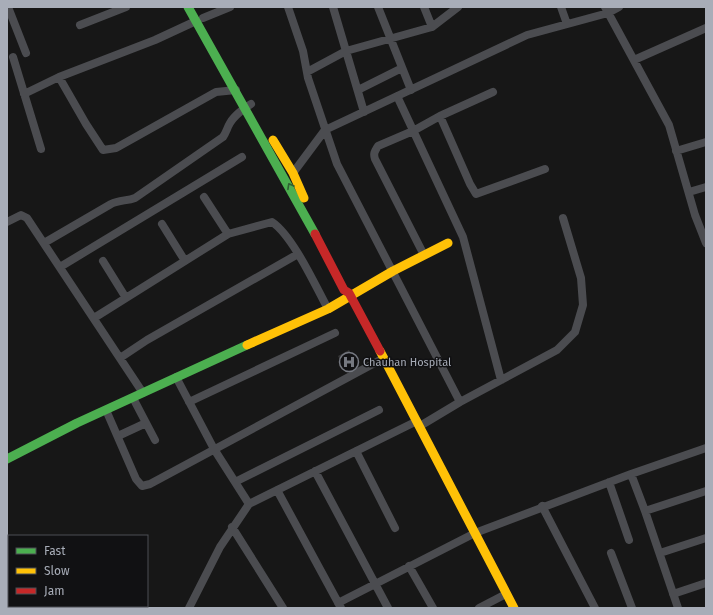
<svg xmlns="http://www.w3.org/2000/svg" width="713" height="615" font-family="'Fira Sans',sans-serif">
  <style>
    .building { fill: #353536 }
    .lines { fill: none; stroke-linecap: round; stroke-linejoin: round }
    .street { stroke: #4b4c50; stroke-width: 8 }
    .fast { stroke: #4caf50; stroke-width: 9 }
    .slow { stroke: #ffc107; stroke-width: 9 }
    .jam { stroke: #c62828; stroke-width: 9 }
    .oneway { stroke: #2e6032 }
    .labels { text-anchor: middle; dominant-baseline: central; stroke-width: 3; stroke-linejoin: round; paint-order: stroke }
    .poi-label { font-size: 11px; fill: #a8adb8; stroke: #111113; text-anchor: start }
  </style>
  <rect width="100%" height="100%" fill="#171717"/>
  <path class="building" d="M 349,350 L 358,367 L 347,373 L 338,356 Z"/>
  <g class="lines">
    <path class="street" d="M 8,7 L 26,53
      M 288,7 L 303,51 L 308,78 L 337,164 L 460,402
      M 333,7 L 364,112
      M 378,7 L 411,90
      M 424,7 L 432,27
      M 561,7 L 567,24
      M 605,7 L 669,125 L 695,215 L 706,243
      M 203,18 L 230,7
      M 80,25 L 126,7
      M 13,57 L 41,149
      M 634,60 L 706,28
      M 307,72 L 346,51 L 432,27 L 458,7
      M 59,77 L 86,124 L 103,150 L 116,148 L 216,92 L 236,90
      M 358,90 L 402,68
      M 24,94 L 59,77 L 155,40 L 196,21
      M 397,96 L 463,237 L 501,380
      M 440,116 L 470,184 L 476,194 L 545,169
      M 676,151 L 706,142
      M 293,173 L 325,130 L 527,35 L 608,13 L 619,7
      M 689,192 L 706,187
      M 204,197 L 228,234
      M 7,222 L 21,215 L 27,218 L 143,393
      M 162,224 L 185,261
      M 44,243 L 111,204 C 119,200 127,201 135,198 L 223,137 C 226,133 227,128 230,123 C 234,116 244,108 251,104
      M 424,255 L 375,159 C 373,153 375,151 378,146 L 413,131 L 440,116 L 493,92
      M 103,261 L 126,298
      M 60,267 L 242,157
      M 94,318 L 228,234 L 272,222 C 293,236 316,287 328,309
      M 120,358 L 147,340 L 298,254
      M 176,377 L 214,449 L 249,504
      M 133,398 L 155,440
      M 189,402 L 335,333
      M 106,410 L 136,479 L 142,486 L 150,484 L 384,358
      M 420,426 L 460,402 L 557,350 L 575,332 L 583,305 L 581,278 L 563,218
      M 118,436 L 146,423
      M 356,451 L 395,528
      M 315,471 L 388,608
      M 631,474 L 645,511 L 678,608
      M 235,482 L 379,410
      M 609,482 L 629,540
      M 277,490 L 341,608
      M 542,506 L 595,608
      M 645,511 L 706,491
      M 232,527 L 283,608
      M 611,553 L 632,608
      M 660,553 L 706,538
      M 409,566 L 433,608
      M 673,594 L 706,583
      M 338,603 L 475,533 L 631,474 L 706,448
      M 189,608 L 220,547 L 249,504 L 417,421
      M 479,608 L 506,594"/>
    <path class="fast" d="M 188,7 L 315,234
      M 7,459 L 77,423 L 247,345"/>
    <path class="slow" d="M 273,140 L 293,173 L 304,198
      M 247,345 L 328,309 L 393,271 L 448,243
      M 380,351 L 514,608"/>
    <path class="jam" d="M 315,234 L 344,290 L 349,293 L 380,351"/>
  </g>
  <defs><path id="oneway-chevron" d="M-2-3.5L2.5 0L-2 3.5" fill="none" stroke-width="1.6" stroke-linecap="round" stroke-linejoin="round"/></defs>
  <use class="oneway" href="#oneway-chevron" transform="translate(290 186) rotate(-119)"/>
  <defs>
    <symbol id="hospital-ring" viewBox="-11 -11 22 22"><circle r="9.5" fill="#111113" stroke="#757880" stroke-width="1.5"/><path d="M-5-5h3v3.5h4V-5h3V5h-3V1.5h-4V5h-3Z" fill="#757880"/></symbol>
  </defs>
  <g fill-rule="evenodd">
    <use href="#hospital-ring" x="338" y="351" width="22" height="22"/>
  </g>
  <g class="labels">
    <g class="poi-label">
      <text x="363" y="362">Chauhan Hospital</text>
    </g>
  </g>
  <rect width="713" height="615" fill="none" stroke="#a8adb8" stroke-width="16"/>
  <rect x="8" y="535" width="140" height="72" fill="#111113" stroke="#4d4f55"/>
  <rect x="16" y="548" width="20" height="6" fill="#4caf50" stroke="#4d4f55"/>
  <text x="44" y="555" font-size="12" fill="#a8adb8">Fast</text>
  <rect x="16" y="568" width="20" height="6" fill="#ffc107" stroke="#4d4f55"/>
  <text x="44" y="575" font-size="12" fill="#a8adb8">Slow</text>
  <rect x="16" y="588" width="20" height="6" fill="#c62828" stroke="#4d4f55"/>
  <text x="44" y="595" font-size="12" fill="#a8adb8">Jam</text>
</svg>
